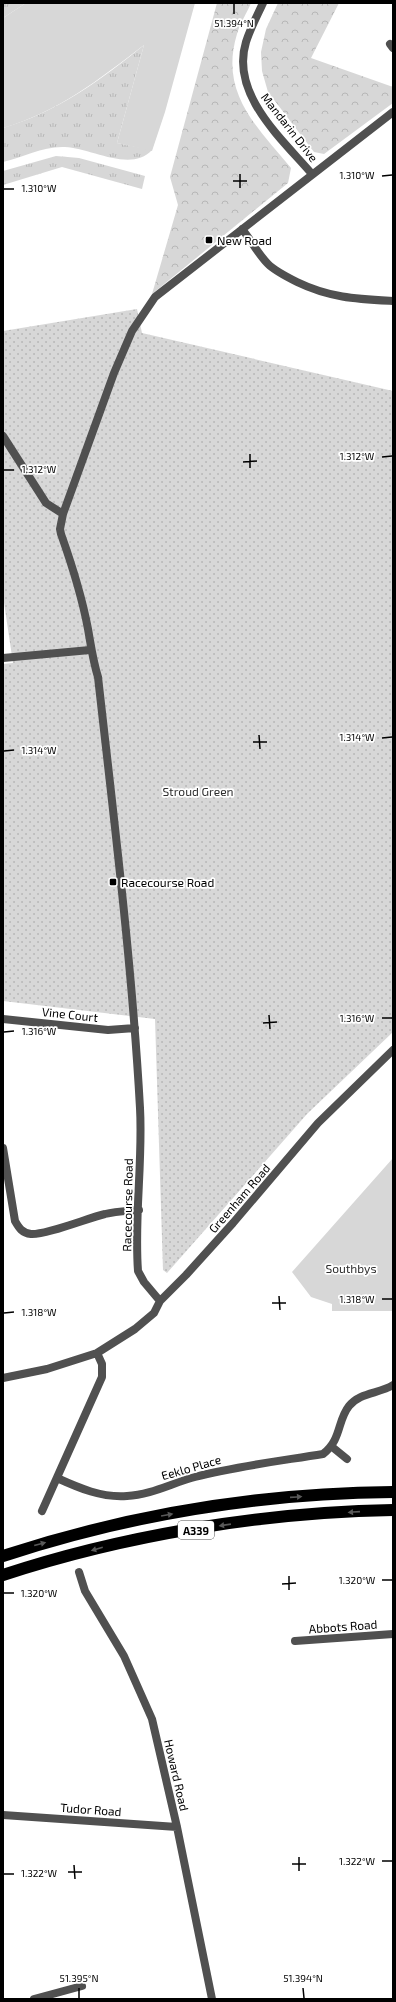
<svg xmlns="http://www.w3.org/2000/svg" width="396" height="2002" font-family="'Exo 2',sans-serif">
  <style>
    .grass { fill: url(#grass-tufts) }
    .forest { fill: url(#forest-crowns) }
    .park { fill: url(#park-dots) }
    .garden { fill: #d7d7d7 }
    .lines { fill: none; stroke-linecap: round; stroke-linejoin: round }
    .street { stroke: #505050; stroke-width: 8 }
    .highway { stroke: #000; stroke-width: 12 }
    .oneway { fill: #595959 }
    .ticks { fill: none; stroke: #000; stroke-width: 1.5 }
    .poi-dot { fill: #000; stroke: #fff; stroke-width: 1.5 }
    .labels { text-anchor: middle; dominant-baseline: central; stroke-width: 3.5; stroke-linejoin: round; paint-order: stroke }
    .shield { fill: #fff; stroke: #4c4c4c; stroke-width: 1 }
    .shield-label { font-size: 11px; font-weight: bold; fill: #000 }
    .street-label { font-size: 12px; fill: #000; stroke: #fff }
    .poi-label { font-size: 12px; fill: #000; stroke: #fff; text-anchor: start }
    .park-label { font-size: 12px; fill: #2e2e2e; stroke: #fff }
    .ticks-label { font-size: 10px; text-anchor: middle; fill: #000; stroke: #fff; stroke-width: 3.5; stroke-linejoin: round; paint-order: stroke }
  </style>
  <defs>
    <pattern id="grass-tufts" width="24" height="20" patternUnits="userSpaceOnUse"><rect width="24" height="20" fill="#d7d7d7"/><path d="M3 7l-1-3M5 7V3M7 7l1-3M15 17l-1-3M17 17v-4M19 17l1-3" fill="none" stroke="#b7b7b7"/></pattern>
    <pattern id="forest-crowns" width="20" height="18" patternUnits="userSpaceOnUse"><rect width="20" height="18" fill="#d7d7d7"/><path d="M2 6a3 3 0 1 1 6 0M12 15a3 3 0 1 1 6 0" fill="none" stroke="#b7b7b7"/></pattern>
    <pattern id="park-dots" width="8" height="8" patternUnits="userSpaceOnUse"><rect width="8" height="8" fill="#d7d7d7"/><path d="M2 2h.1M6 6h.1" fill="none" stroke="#b7b7b7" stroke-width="1.8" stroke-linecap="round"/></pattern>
  </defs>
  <rect width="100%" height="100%" fill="#fff"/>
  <path class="grass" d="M 3,3 L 26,3 L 3,18 Z
    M 144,45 L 117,143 L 152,150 C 131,173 91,148 65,147 C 43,146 24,157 3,162 L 3,128 C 57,112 101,80 144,45 Z
    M 56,156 L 79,158 L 145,176 L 142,189 L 62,167 L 3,185 L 3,171 Z"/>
  <path class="forest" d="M 217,3 L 251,3 C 247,13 240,23 237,34 C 219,93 257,127 291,168 L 288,183 L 152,294 L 178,205 L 170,177 Z
    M 278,3 L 339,3 L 311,58 L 393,87 L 393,103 L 324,154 L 314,152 L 268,92 L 262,71 L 261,52 L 266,29 Z"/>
  <path class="park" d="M 137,309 L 142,333 L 393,391 L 393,1032 L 307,1114 L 167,1273 L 163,1270 L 155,1019 L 3,1001 L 3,664 L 13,663 L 3,596 L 3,331 Z"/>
  <path class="garden" d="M 26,3 L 195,3 L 165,112 L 152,151 L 117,143 L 144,45 C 98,80 60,111 3,128 L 3,18 Z
    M 393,1158 L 393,1311 L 332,1311 L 332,1304 L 311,1297 L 292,1272 Z"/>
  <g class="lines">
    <path class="street" d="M 263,3 C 257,16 250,29 246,42 C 230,94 282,139 312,174
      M 390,44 L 393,48
      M 242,229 C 251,240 258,254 268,264 C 275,271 287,277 297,282 C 330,298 357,299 393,301
      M 3,436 L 46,503 L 63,514
      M 3,658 L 90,650
      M 3,1019 L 108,1030 L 135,1028
      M 3,1148 L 15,1221 C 19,1228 22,1233 31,1234 C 46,1235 88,1218 105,1214 C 116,1211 128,1211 139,1210
      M 160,1301 L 144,1282 L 138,1271 C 134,1217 143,1162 140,1108 C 132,964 114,820 98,677 C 93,661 91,646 88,629 C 82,597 72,565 61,534 L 60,529 L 63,514 L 114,373 L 132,331 L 155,297 L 393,112
      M 3,1378 L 47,1369 L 97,1353 L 135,1329 L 154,1313 L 160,1301 L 186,1275 L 233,1223 L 318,1123 L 393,1050
      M 331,1446 L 347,1459
      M 57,1478 C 79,1488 102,1498 127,1496 C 151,1495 172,1483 195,1477 C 237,1466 280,1461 323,1454 C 342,1439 337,1421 349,1406 C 360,1392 379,1394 393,1385
      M 42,1511 L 102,1377 L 102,1364 L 97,1353
      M 79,1572 L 85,1591 L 124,1656 L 152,1719 L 177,1827 L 212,1999
      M 295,1641 L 393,1634
      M 3,1815 L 177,1827
      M 34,1999 L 82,1986"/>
    <path class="highway" d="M 3,1556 C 128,1515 262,1493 393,1492
      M 3,1575 C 124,1535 265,1512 393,1510"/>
  </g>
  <defs><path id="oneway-solid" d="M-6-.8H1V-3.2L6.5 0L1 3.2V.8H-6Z"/></defs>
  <g class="oneway">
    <use href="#oneway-solid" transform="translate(296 1497) rotate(-4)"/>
    <use href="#oneway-solid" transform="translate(354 1512) rotate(176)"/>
    <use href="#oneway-solid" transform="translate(167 1515) rotate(-10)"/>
    <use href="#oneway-solid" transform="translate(225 1525) rotate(172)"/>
    <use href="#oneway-solid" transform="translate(40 1544) rotate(-15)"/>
    <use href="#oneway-solid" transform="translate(97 1549) rotate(164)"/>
  </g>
  <path class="ticks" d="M 234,4 L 234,14M 240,174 L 240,188M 382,176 L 392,175M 233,181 L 247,181M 4,189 L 14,189M 250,454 L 250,468M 382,457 L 392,456M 243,462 L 257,461M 4,470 L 14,470M 259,735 L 260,749M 382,738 L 392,737M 253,742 L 267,742M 4,751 L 14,750M 269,1015 L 270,1029M 382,1018 L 392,1018M 263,1023 L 277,1022M 4,1032 L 14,1031M 279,1296 L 280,1310M 382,1299 L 392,1299M 272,1303 L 286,1303M 4,1313 L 14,1312M 289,1576 L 289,1590M 382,1580 L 392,1580M 282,1584 L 296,1583M 4,1593 L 14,1593M 299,1857 L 299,1871M 382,1861 L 392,1861M 292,1864 L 306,1864M 74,1865 L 75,1879M 68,1872 L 82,1872M 4,1874 L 14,1874M 79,1988 L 79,1998M 303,1988 L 304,1998"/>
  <g class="poi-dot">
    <rect x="205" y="236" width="8" height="8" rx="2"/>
    <rect x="109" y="878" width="8" height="8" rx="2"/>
  </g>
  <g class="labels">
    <rect class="shield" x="178" y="1521" width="36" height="18" rx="3"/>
    <g class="shield-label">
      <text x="196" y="1530">A339</text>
    </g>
    <g class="street-label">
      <text transform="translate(290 127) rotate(52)">Mandarin Drive</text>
      <text transform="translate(70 1014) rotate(6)">Vine Court</text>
      <text transform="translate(239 1198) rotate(-49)">Greenham Road</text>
      <text transform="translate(127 1205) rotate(-89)">Racecourse Road</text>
      <text transform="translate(191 1467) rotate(-16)">Eeklo Place</text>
      <text transform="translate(343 1626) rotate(-4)">Abbots Road</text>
      <text transform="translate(177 1775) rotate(77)">Howard Road</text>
      <text transform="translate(91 1809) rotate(4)">Tudor Road</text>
    </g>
    <g class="poi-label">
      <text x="217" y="240">New Road</text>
      <text x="121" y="882">Racecourse Road</text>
    </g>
    <g class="park-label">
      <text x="198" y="791">Stroud Green</text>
      <text x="351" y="1268">Southbys</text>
    </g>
  </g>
  <g class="ticks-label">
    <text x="234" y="27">51.394°N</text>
    <text x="357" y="179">1.310°W</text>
    <text x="39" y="192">1.310°W</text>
    <text x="357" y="460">1.312°W</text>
    <text x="39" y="473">1.312°W</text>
    <text x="357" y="741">1.314°W</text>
    <text x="39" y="754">1.314°W</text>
    <text x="357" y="1022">1.316°W</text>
    <text x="39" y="1035">1.316°W</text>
    <text x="357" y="1303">1.318°W</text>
    <text x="39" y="1316">1.318°W</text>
    <text x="357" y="1584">1.320°W</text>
    <text x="39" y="1597">1.320°W</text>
    <text x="357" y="1865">1.322°W</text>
    <text x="39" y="1877">1.322°W</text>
    <text x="79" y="1982">51.395°N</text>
    <text x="303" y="1982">51.394°N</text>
  </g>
  <rect width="396" height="2002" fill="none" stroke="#000000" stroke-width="8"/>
</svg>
